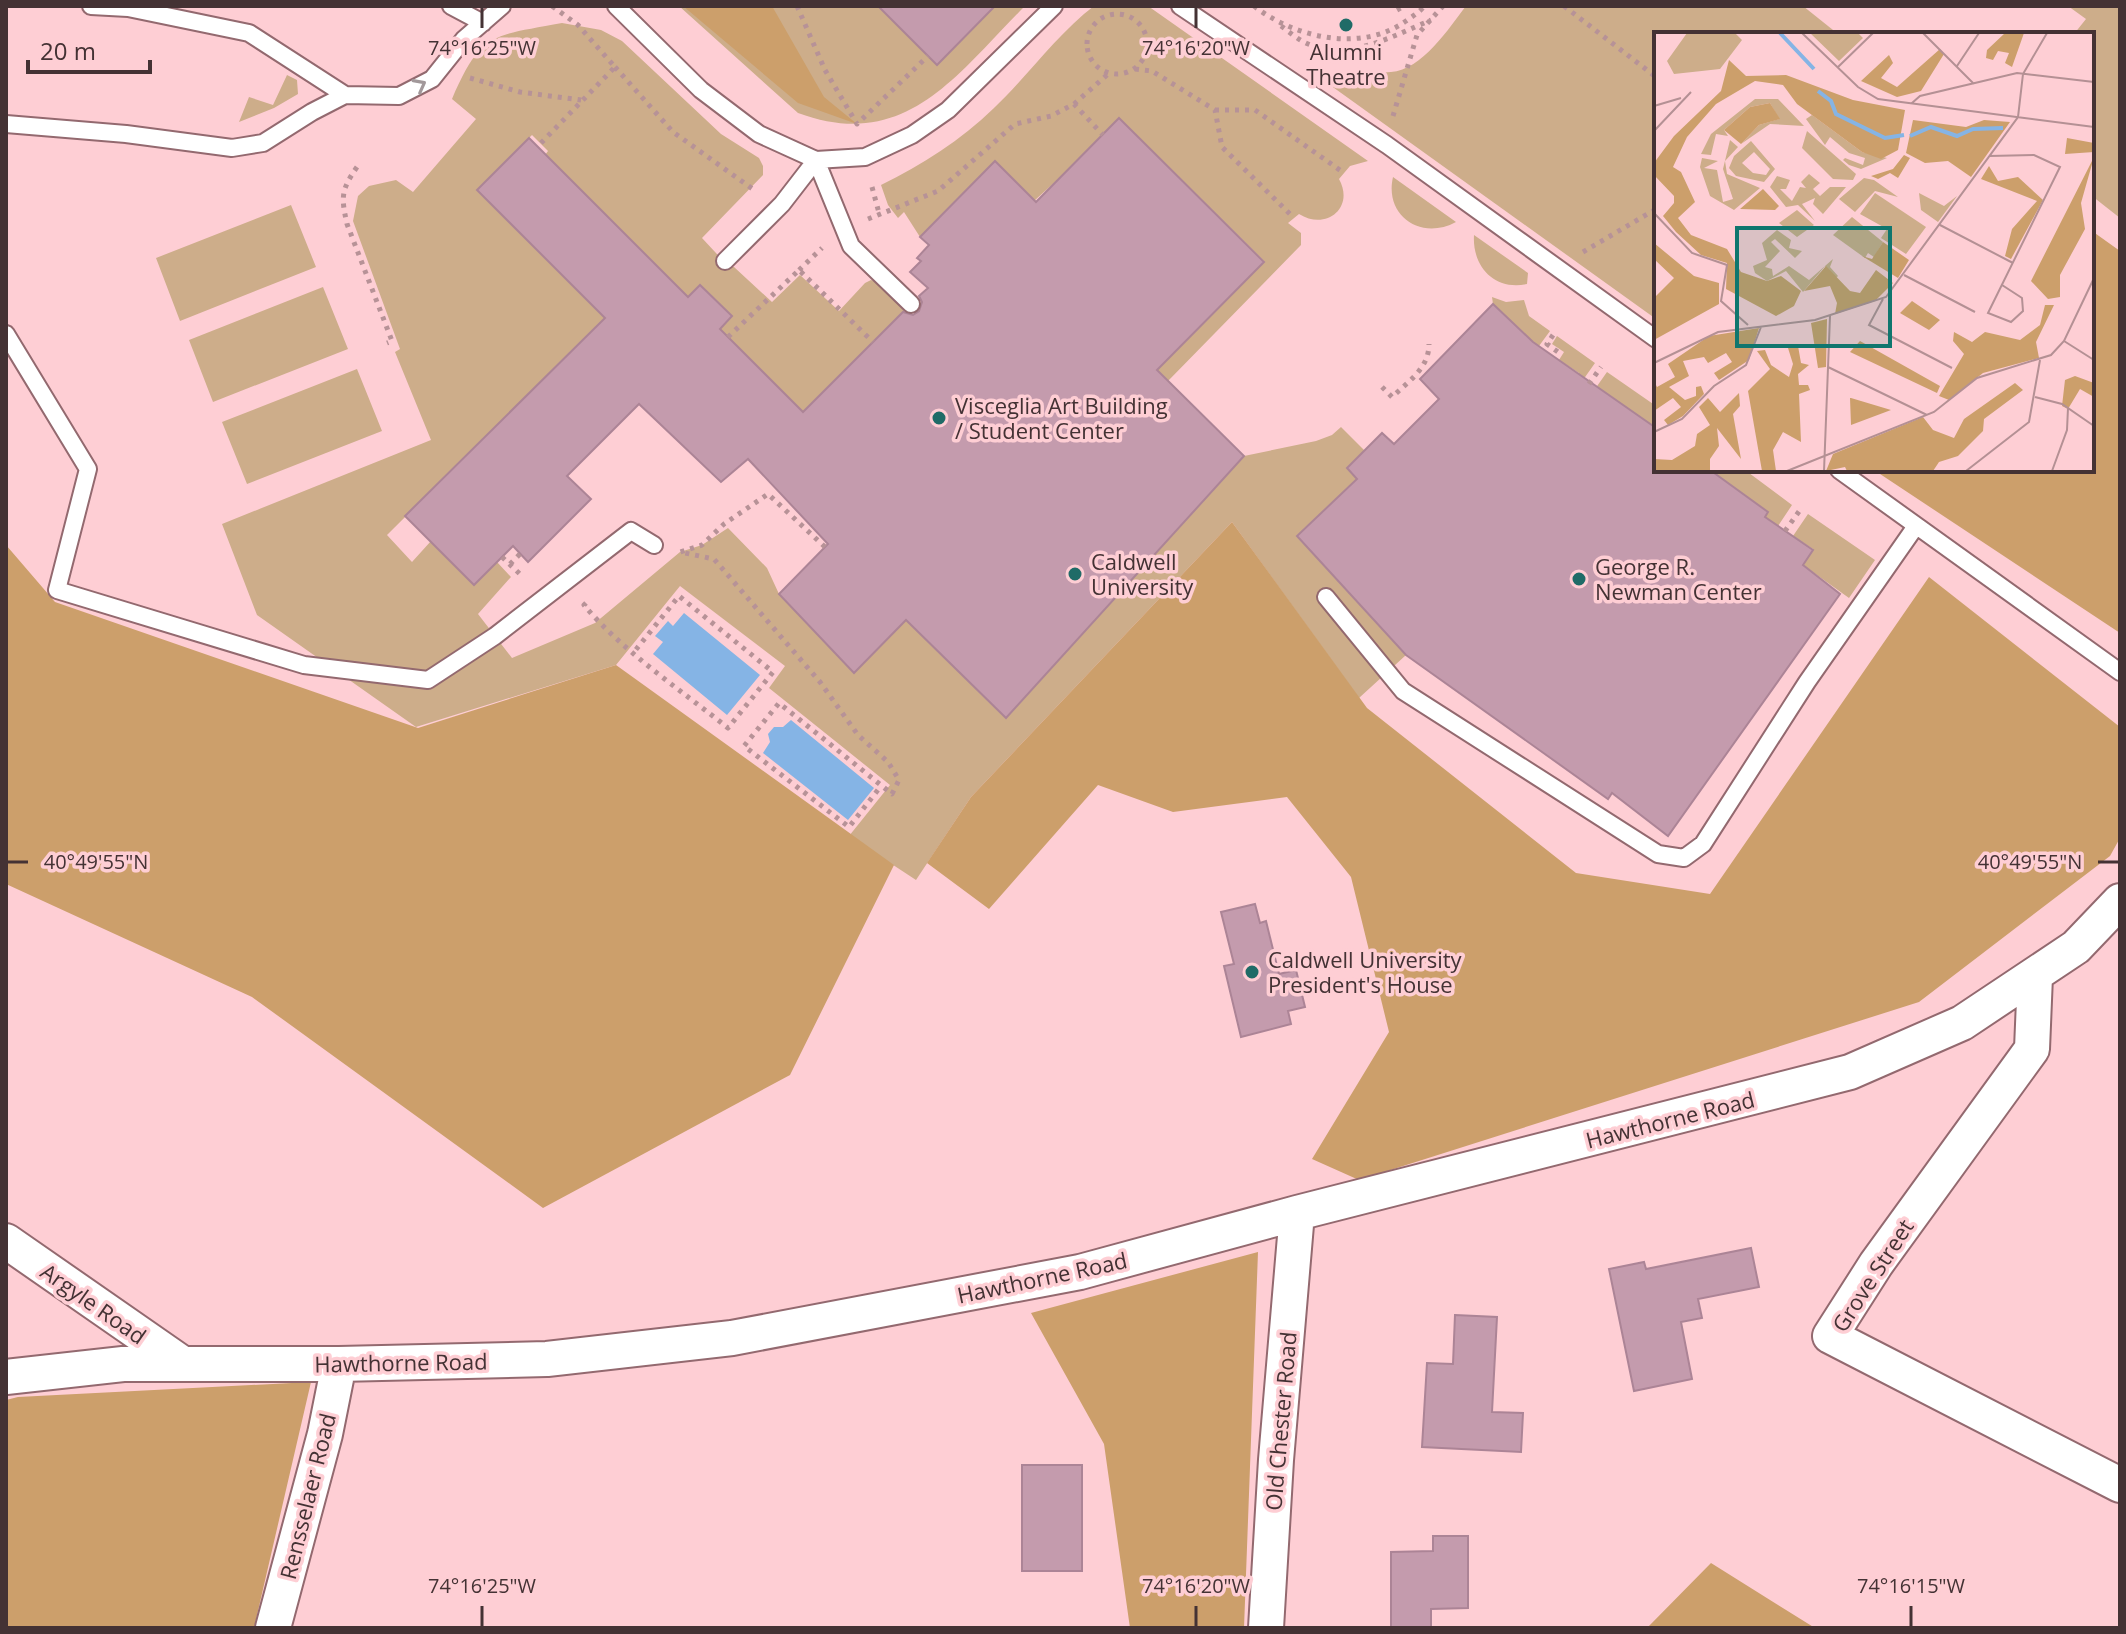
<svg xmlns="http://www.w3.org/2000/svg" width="2126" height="1634" font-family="'Open Sans',sans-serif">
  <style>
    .green { fill: #cdad8a }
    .forest { fill: #cc9f6b }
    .water { fill: #85b4e5 }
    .building { fill: #c49bad; stroke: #ac8496; stroke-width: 2 }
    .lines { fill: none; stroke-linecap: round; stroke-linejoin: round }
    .service-casing { stroke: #93696f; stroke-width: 20 }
    .minor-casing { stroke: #93696f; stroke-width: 38 }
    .path { stroke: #b79297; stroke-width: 5; stroke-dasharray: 4 6; stroke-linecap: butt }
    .service { stroke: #fff; stroke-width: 16 }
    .minor { stroke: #fff; stroke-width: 34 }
    .oneway { stroke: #a2989a }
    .ticks { fill: none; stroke: #443234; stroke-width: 3 }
    .poi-dot { fill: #1f6b67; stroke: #feced4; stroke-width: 3 }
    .labels { text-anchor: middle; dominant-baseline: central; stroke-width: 7; stroke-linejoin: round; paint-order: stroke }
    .poi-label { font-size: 22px; fill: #443234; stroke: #feced4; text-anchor: start }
    .street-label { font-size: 22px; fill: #443234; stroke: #feced4 }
    .inset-river { fill: none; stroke: #85b4e5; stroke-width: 4 }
    .inset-road { fill: none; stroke: #b49094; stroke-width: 2 }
    .view { fill: #0f766e; fill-opacity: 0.15; stroke: #0f766e; stroke-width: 4 }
    .inset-edge { fill: none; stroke: #443234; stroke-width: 4 }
    .ticks-label { font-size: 20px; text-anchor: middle; fill: #443234; stroke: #feced4; stroke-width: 7; stroke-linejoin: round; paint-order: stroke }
  </style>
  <rect width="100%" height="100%" fill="#feced4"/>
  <path class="green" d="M 679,6 L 1025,6 C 957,74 906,153 798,113 Z
    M 1094,6 L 1148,6 L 1368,161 L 1350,166 L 1339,179 C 1355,208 1326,231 1299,214 L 1288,223 L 1301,233 L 1301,245 L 1168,381 L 1157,370 L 1264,261 L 1122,121 L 1034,201 L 995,162 L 920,237 L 904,212 L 898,218 L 888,205 L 881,185 C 922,165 961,140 994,108 C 1027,77 1058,33 1094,6 Z
    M 1466,6 L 1803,6 L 1838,34 L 1656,34 L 1656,319 L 1330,85 C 1357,66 1363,75 1391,72 C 1422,70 1449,28 1466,6 Z
    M 2068,6 L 2120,6 L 2120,218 L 2092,196 L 2092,34 L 2074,34 L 2086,19 Z
    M 562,23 L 601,30 L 622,41 L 721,134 L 759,158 L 763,166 L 763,175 L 702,238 L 729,267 L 734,267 L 772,302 L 800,275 L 839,311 L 865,283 L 871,280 L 877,282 L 904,311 L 803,412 L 720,329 L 732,316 L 700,285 L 688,297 L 545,155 L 548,151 L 532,135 L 477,190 L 605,318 L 387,535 L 412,562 L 431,541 L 474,584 L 497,562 L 511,577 L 478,614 L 512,658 L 595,623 L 680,552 L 702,545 L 728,528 L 767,568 L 779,594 L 854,673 L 906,620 L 1006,718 L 1244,456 L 1316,441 L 1332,435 L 1341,427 L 1365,451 L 1357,479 L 1406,655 L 1359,698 L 1232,522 L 971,797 L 916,880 L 849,836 L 890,785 L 769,688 L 785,666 L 680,586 L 616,665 L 416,727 L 257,615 L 222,524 L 431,440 L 395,352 L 400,349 L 353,221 L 358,196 L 369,186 L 396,180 L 413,192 L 476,119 L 452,99 C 481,31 494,36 562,23 Z
    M 287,75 L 297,80 L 298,94 L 274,108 L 239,122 L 249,97 L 273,105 Z
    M 1393,177 L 1456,222 C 1421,241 1384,216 1393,177 Z
    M 291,205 L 316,267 L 180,321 L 156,258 Z
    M 1474,235 L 1528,273 L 1527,284 C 1495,291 1472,267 1474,235 Z
    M 323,287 L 348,349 L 213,402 L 189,340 Z
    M 1492,297 L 1506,302 L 1524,300 L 1529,316 L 1550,331 L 1539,346 L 1521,336 L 1522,331 L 1493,304 Z
    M 1557,336 L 1595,363 L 1583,380 L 1577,376 L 1579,373 L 1559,360 L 1564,352 L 1552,344 Z
    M 357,369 L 382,431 L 247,484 L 222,422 Z
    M 1607,372 L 1656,406 L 1656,428 L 1595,389 Z
    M 1710,470 L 1745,470 L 1792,505 L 1778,526 L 1765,517 L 1768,512 Z
    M 1808,514 L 1875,560 L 1849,598 L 1803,565 L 1813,549 L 1793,536 Z"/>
  <path class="forest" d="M 683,6 L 772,6 L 824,97 L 857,124 L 798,103 Z
    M 2092,231 L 2120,251 L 2120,633 L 1874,470 L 2092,470 Z
    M 1232,522 L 1367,708 L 1576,873 L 1710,894 L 1929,577 L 2120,727 L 2120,838 L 2110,856 L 1919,1002 L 1359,1180 L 1312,1159 L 1389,1032 L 1351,877 L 1287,797 L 1173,812 L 1098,785 L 989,909 L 927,863 L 971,797 Z
    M 6,545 L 55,602 L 418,728 L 616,665 L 894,865 L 790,1075 L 543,1208 L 252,997 L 6,884 Z
    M 1258,1252 L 1244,1628 L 1130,1628 L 1104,1444 L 1031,1313 Z
    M 311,1382 L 254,1628 L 6,1628 L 6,1400 L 18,1397 Z
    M 1711,1563 L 1815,1628 L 1647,1628 Z"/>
  <path class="water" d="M 684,613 L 760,675 L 727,715 L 653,654 L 663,642 L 655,636 L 668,621 L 673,626 Z
    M 791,720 L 874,788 L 848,820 L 763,753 L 770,742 L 768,734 L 774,727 L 783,727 Z"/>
  <path class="building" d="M 878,6 L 995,6 L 937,65 Z
    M 1119,118 L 1264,262 L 1157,370 L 1244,456 L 1006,718 L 906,620 L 854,673 L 779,594 L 828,544 L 748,459 L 721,482 L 639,404 L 567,476 L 591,499 L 528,562 L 513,546 L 474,585 L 405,516 L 605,318 L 477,190 L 529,138 L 688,297 L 700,285 L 732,316 L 720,329 L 803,412 L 903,312 L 913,315 L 919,311 L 922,302 L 919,296 L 928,288 L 910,272 L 921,261 L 917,258 L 929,245 L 920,237 L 995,161 L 1036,202 Z
    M 1493,304 L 1533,342 L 1656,428 L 1656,470 L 1710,470 L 1768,512 L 1765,517 L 1813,550 L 1803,565 L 1840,594 L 1668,836 L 1612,793 L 1608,799 L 1406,655 L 1297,536 L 1357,479 L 1347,468 L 1382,433 L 1394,444 L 1439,399 L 1420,379 Z
    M 1255,904 L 1260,923 L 1266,921 L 1279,974 L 1296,970 L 1305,1007 L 1288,1011 L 1291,1024 L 1241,1037 L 1224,966 L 1234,964 L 1221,912 Z
    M 1751,1248 L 1759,1287 L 1698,1299 L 1702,1318 L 1681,1322 L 1692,1379 L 1634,1391 L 1609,1269 L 1644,1262 L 1646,1269 Z
    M 1455,1315 L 1497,1317 L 1492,1412 L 1523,1413 L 1521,1452 L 1422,1447 L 1427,1363 L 1453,1364 Z
    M 1022,1465 L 1082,1465 L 1082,1571 L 1022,1571 Z
    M 1433,1536 L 1468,1536 L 1468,1608 L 1431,1609 L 1431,1628 L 1391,1628 L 1391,1552 L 1433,1551 Z"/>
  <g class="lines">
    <defs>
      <path id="service" d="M 91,6 L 128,8 L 249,33 L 345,95
        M 451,6 L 483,23
        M 616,6 L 701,90 L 759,134 L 816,160 L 865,157 L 912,135 L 948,110 L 1054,6
        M 1180,6 L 1387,145 L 1656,339
        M 6,124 L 126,134 L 232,148 L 263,143 L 312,112 L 345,95 L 399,96 L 432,79 L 464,39 L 502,6
        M 816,160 L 851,246 L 911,304
        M 725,261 L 782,204 L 816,160
        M 6,334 L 88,469 L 57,590 L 304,665 L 428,680 L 495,636 L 631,531 L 654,545
        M 1839,470 L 2120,672
        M 1326,597 L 1403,691 L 1658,854 L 1684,858 L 1703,844 L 1807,682 L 1916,526"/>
      <path id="minor" d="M 2035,976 L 2032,1049 L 1876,1264 L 1830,1336 L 2120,1485
        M 6,1241 L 183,1364
        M 6,1377 L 123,1364 L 339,1364 L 547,1359 L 732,1338 L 1080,1272 L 1297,1213 L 1850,1072 L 1962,1023 L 2076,947 L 2120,901
        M 273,1628 L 325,1434 L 339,1364
        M 1266,1628 L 1276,1460 L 1297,1213"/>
    </defs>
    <use href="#service" class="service-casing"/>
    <use href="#minor" class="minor-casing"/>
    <path class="path" d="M 797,6 L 825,70 L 857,124 L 928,56
      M 1254,6 C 1295,38 1361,53 1406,21 C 1413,16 1421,11 1424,6
      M 1564,6 L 1656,77
      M 1397,10 L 1404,6
      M1087 44a30 30 0 1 1 60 0a30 30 0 1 1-60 0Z
      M 1281,26 C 1288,31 1295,37 1302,41 C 1344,64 1393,36 1431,20
      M 615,67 L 673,132 L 754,190
      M 1135,69 L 1152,71 L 1215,110 L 1222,147 L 1294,218
      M 470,78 L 520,92 L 581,100
      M 1074,104 L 1108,74
      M 1215,110 L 1255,110 L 1344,173
      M 1393,116 L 1417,35 L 1443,6
      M 541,143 L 615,67 L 578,25 L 552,6
      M 357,167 C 341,190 341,197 347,224 L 392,341 L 387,343
      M 872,187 L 879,213
      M 868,219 L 938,191 L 1015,124 L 1051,116 L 1074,104 L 1103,135
      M 1583,252 L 1656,209
      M 799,270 L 822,248
      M 1553,335 L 1547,344 L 1558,352 L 1554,356
      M 728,337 L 799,270 L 873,342
      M 1589,384 L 1601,367
      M 1382,387 L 1392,397 C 1409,381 1429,368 1429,344
      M 1785,531 L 1800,510
      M 825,547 L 768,494 L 724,524 L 702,545 L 680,552 L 714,559 L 820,682 L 858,735 L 888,762 L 899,780 L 892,794 L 779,703 L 744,746 L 849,827 L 881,786
      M 502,557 L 522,576
      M 510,564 L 520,554
      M 586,603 L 584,605 C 621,650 682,691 728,728 L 773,672 L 679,596 L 634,652"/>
    <use href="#service" class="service"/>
    <use href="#minor" class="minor"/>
  </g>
  <defs><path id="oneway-chevron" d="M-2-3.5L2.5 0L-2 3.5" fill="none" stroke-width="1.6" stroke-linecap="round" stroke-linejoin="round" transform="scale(2)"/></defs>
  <use class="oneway" href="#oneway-chevron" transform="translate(420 85) rotate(-28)"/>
  <path class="ticks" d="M 482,8 L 482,28M 1196,8 L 1196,28M 8,862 L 28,862M 2098,862 L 2118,862M 482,1606 L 482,1626M 1196,1606 L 1196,1626M 1911,1606 L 1911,1626"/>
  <g class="poi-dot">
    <circle cx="1346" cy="25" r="8"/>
    <circle cx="939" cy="418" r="8"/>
    <circle cx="1075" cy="574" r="8"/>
    <circle cx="1579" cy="579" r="8"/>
    <circle cx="1252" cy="972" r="8"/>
  </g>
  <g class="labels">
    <g class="poi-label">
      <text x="1346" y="51" text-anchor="middle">Alumni<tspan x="1346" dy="25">Theatre</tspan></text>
      <text x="955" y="405">Visceglia Art Building<tspan x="955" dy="25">/ Student Center</tspan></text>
      <text x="1091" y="561">Caldwell<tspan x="1091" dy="25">University</tspan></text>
      <text x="1595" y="566">George R.<tspan x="1595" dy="25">Newman Center</tspan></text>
      <text x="1268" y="959">Caldwell University<tspan x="1268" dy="25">President's House</tspan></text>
    </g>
    <g class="street-label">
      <text transform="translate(1670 1119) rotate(-14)">Hawthorne Road</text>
      <text transform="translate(1872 1275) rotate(-57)">Grove Street</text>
      <text transform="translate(1042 1277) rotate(-12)">Hawthorne Road</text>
      <text transform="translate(94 1303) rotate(35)">Argyle Road</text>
      <text transform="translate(401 1362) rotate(-1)">Hawthorne Road</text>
      <text transform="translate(1280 1421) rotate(-85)">Old Chester Road</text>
      <text transform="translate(307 1496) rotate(-76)">Rensselaer Road</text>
    </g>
  </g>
  <g transform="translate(1654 32)">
    <rect width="440" height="440" fill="#feced4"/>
    <path d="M 33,1 L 81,1 L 88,8 L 66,37 L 20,42 L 13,29 ZM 156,1 L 204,1 L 209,6 L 185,29 ZM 101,67 L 124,67 L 150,94 L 116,92 L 87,112 L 105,93 L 125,87 L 116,71 L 96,75 L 70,98 L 74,104 L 62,102 L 57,123 L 47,122 L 57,102 ZM 158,83 L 208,120 L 233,126 L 207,137 L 195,133 L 189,128 L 191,126 L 209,133 L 211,126 L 195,121 L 176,105 L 171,113 L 152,87 ZM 153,99 L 202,142 L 199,148 L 179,147 L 148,116 ZM 76,108 L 84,115 L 71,129 L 73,142 L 106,156 L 80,178 L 56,164 L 46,135 L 48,126 L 64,129 L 50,136 L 63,138 L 69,170 L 79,167 L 69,137 ZM 97,109 L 121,137 L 110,150 L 82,144 L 75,136 L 80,124 ZM 100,120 L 116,137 L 112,143 L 99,141 L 88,131 ZM 155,142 L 166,151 L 159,157 L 166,164 L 176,155 L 192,155 L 169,182 L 159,172 L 161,166 L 148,172 L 161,189 L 144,173 L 132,175 L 116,155 L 123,144 L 136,148 L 132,157 L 126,157 L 138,169 L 146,155 L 152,156 L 147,150 ZM 210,146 L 220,148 L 244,165 L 221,159 L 201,180 L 185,167 ZM 221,161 L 272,195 L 252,222 L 227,206 L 233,197 L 206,182 ZM 265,161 L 290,174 L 303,164 L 284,190 L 267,178 ZM 143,178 L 160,193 L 143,205 L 125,191 ZM 198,185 L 229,210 L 220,225 L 214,221 L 211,226 L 179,203 ZM 123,198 L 137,208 L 135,216 L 148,219 L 141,226 L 121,207 L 117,210 L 126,219 L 111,235 L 118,237 L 119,244 L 135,234 L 155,248 L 179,227 L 176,235 L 184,244 L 181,247 L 171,234 L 149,260 L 132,239 L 113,249 L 101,241 L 99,234 L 113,228 L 108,211 Z" fill="#cdad8a" fill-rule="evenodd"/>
    <path d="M 351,1 L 370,1 L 358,35 L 351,31 L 355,21 L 344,19 L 339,28 L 332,26 L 333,18 ZM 286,17 L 290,22 L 267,59 L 243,65 L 207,49 L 235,23 L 239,31 L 227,46 L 243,55 ZM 75,28 L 92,44 L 132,43 L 199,68 L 251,78 L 244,118 L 227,127 L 208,120 L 143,72 L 129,53 L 101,49 L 62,72 L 33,105 L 19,135 L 27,140 L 41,170 L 24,186 L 37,203 L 73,217 L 87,240 L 113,249 L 127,244 L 147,259 L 140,274 L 122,284 L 72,257 L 73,231 L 47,223 L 22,200 L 9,184 L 20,171 L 20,164 L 0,143 L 0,131 L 20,104 L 67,59 ZM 116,71 L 126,87 L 105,93 L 87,112 L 70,98 L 96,75 ZM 259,88 L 312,95 L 330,88 L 356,90 L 317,145 L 294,129 L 271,131 L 252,121 ZM 413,106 L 440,111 L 440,120 L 411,122 ZM 250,123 L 256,126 L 244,146 L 236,141 L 224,147 L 217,144 L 239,137 ZM 440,125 L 427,171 L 431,197 L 406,243 L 406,265 L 394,267 L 377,249 ZM 335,134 L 344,149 L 364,145 L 389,168 L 357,227 L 351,224 L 358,197 L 383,169 L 327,147 ZM 109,157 L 125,174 L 121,178 L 86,177 ZM 229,210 L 255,228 L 244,246 L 208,224 L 218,227 ZM 0,211 L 40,244 L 65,251 L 65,272 L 0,308 L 0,266 L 20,246 L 0,227 ZM 172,234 L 196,259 L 206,261 L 222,238 L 239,251 L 221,269 L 181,282 L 183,271 L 176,254 L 150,259 ZM 258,269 L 286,288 L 275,298 L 246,281 ZM 391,273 L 400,273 L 382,310 L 385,326 L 329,341 L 295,368 L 285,364 L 310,322 L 299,309 L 300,300 L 318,310 L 331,300 L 366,308 L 386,293 ZM 173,287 L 172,335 L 164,336 L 157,291 ZM 105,296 L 95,328 L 65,348 L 60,341 L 78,330 L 72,321 L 54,331 L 50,325 L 29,329 L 35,344 L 15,355 L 31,368 L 42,364 L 42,355 L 47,354 L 50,362 L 29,384 L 14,393 L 10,388 L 27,375 L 19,366 L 0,379 L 0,349 L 3,355 L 21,345 L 14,332 L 55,304 ZM 206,309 L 286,354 L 283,361 L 196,320 ZM 144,314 L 147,331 L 155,333 L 144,342 L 145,353 L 154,353 L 156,358 L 145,362 L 147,410 L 129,400 L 119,418 L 122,439 L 108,439 L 94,359 L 116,337 L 103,319 L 111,318 L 117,333 L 135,345 L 139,332 L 134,316 ZM 421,344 L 440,351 L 440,365 L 426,357 L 414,377 L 408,374 L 411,348 ZM 361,351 L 369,358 L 330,387 L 329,399 L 304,424 L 285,430 L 279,439 L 193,439 L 191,435 L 172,439 L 179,422 L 269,385 L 279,398 L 300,406 L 310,387 ZM 85,361 L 86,374 L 79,382 L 87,427 L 63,396 L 65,414 L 56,427 L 56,439 L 0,439 L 0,427 L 18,428 L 41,414 L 43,402 L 56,393 L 45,375 L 54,366 L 66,380 ZM 196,366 L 197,366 L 237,378 L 197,393 Z" fill="#cc9f6b"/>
    <path class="inset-river" d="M 126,1 L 160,37M 164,59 L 177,69 L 182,82 L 231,106 L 250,103M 256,104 L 277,95 L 303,104 L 319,97 L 349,96"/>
    <path class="inset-road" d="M 148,1 L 204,55 L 224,67 L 440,95M 269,1 L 320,52M 303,34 L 325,1M 184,35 L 219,1M 258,71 L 266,64 L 363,41 L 440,50M 0,74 L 27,66M 0,99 L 37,60M 335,124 L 380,123 L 406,135 L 334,281 L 357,290 L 369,279 L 368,266 L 348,253M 0,181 L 38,221 L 73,233 L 67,269 L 94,293M 286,193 L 359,231M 250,243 L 321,280M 229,267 L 215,293 L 298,336M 410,309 L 440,328M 0,331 L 64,300 L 161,288 L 232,265 L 364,85 L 369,42 L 393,1M 174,335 L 273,383M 381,365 L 408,372 L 440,394M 0,400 L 28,387 L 60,354 L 92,333 L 107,295M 133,439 L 280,380 L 323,346 L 397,323 L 410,309 L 440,246M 170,439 L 176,284M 312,439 L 375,390 L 386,328M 398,439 L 413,398 L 414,376"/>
    <path class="view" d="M 83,196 L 236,196 L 236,314 L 83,314 Z"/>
    <rect width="440" height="440" class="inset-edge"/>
  </g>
  <g class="ticks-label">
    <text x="482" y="55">74°16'25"W</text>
    <text x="1196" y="55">74°16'20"W</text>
    <text x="96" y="869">40°49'55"N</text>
    <text x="2030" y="869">40°49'55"N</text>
    <text x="482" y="1593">74°16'25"W</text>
    <text x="1196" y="1593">74°16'20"W</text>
    <text x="1911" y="1593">74°16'15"W</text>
  </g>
  <rect width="2126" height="1634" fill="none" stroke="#443234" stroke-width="16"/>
  <path d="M28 60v12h122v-12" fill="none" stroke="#443234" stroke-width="4"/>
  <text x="40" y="60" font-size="24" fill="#443234" stroke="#feced4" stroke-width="6" paint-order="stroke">20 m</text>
</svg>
